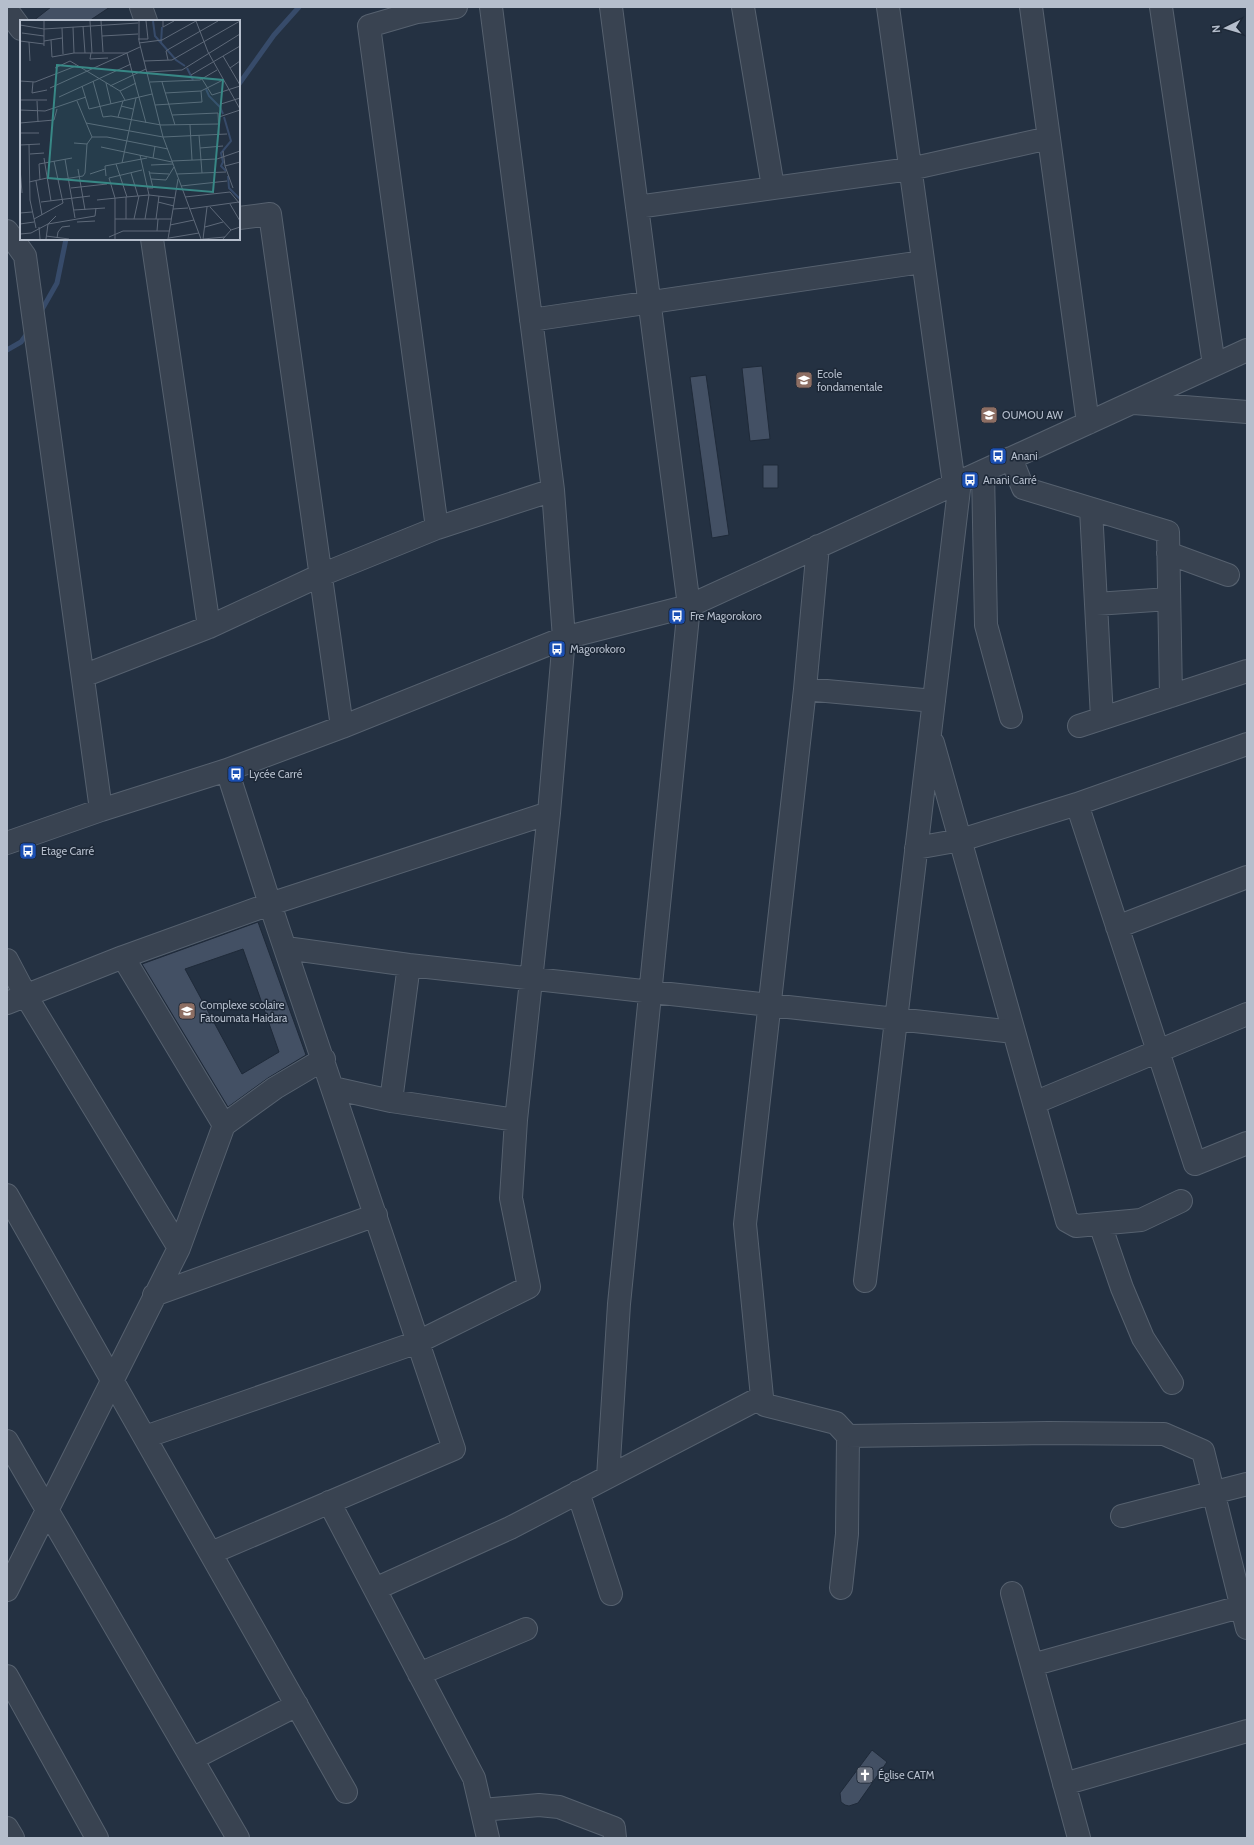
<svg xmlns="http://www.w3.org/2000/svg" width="1254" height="1845" font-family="Cabin,sans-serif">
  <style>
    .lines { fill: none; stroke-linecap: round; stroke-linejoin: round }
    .stream { stroke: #374b6a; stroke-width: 5 }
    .building { fill: #435064; stroke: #1f2a39; fill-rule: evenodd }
    .minor-casing { stroke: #56616f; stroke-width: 24 }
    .minor { stroke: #394351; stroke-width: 22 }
    .labels { text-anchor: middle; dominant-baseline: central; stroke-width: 3; stroke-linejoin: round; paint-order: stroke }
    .poi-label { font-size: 11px; fill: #b5becc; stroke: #1d2837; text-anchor: start }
    .inset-river { fill: none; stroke: #374b6a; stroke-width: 2 }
    .inset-road { fill: none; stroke: #5e6979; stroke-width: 1 }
    .view { fill: #388886; fill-opacity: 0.15; stroke: #388886; stroke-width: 2 }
    .inset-edge { fill: none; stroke: #b5becc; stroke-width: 2 }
  </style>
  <rect width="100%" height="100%" fill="#243142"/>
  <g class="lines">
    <path class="stream" d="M 239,84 L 274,35 L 299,7
      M 40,313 L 57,283 L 66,239
      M 7,350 L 21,342 L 29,331"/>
  </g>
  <path class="building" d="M 51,7 L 110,7 L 89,21 L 33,21 Z
    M 762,366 L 770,439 L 750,441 L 742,368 Z
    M 706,375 L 729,535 L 712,538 L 690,377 Z
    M 763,465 L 778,465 L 778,488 L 763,488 Z
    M 258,922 L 306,1055 L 268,1078 L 228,1107 L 142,964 ZM 243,949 L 279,1052 L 242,1074 L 185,969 Z
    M 872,1750 L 887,1762 L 858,1803 L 849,1806 L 845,1805 L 841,1802 L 840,1793 Z"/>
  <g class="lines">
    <defs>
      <path id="minor" d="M 141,7 L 146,21
        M 743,7 L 773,187
        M 888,7 L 954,484
        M 1031,7 L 1088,423
        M 1161,7 L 1214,365
        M 7,10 L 21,29
        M 637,207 L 910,169 L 1049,138
        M 239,218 L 270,214 L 342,727
        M 7,231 L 25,256 L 101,810
        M 152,239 L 209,627
        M 531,320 L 922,262
        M 1134,403 L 1247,412
        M 1011,458 L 1023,488 L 1168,532 L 1171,696
        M 983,471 L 986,625 L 1011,717
        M 1091,509 L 1102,718
        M 437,528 L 369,26 L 417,12 L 456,7
        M 818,546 L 805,689 L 745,1224 L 762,1397 L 765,1405 L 836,1423 L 848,1436 L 847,1534 L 841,1588
        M 1168,553 L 1228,575
        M 1096,604 L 1169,599
        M 83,676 L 209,627 L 321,575 L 437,528 L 553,490
        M 805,689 L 934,701
        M 1079,726 L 1247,671
        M 933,743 L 1067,1221 L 1076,1226 L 1141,1220 L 1181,1201
        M 1077,804 L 1195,1164 L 1247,1143
        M 7,843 L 101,810 L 227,770 L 342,727 L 564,638 L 689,606 L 1247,350
        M 916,848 L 961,840 L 1077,804 L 1247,744
        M 1117,927 L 1247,877
        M 286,948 L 409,965 L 1014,1032
        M 123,957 L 224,1125
        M 7,960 L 26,996 L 179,1248
        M 7,1003 L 123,957 L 270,904 L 549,813
        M 333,1088 L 391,1101 L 516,1120
        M 391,1101 L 409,965
        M 1034,1103 L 1247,1014
        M 7,1195 L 346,1792
        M 1100,1224 L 1122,1288 L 1143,1338 L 1172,1383
        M 865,1281 L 960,481
        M 154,1295 L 376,1215
        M 848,1436 L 1048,1433 L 1164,1434 L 1203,1451 L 1247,1628
        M 145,1437 L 418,1342 L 529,1287 L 511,1198 L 516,1120 L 549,813 L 564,638 L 553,490 L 491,7
        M 7,1441 L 238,1838
        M 608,1477 L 619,1304 L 689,606 L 611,7
        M 578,1492 L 611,1594
        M 329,1502 L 474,1778 L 488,1838
        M 1122,1516 L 1247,1484
        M 211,1553 L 454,1449 L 270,904 L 227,770
        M 375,1589 L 510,1528 L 762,1397
        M 7,1590 L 179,1248 L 224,1125 L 275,1088 L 324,1059
        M 1012,1593 L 1079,1838
        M 1032,1665 L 1247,1605
        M 419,1674 L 526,1629
        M 7,1676 L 97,1838
        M 192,1759 L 297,1705
        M 1064,1784 L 1247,1731
        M 482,1810 L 539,1805 L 559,1807 L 614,1828 L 615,1838
        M 7,1828 L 13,1838"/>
    </defs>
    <use href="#minor" class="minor-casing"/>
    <use href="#minor" class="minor"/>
  </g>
  <defs>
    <symbol id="school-square" viewBox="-11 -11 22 22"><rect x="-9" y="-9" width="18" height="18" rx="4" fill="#8d6e63" stroke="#1d2837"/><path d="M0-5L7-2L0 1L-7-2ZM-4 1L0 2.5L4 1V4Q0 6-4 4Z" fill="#fff"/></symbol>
    <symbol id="bus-square" viewBox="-11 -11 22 22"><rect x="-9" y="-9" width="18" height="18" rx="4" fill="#1a4fb4" stroke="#1d2837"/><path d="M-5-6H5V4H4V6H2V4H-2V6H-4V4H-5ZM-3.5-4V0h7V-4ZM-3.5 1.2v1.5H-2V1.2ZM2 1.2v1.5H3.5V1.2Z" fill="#fff"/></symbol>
    <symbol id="church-square" viewBox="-11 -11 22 22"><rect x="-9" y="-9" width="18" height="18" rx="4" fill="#6b7280" stroke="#1d2837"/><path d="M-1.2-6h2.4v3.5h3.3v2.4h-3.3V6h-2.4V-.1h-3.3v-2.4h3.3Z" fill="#fff"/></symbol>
  </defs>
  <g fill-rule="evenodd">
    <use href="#school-square" x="794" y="370" width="20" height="20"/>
    <use href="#school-square" x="979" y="405" width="20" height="20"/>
    <use href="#bus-square" x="988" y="446" width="20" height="20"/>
    <use href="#bus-square" x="960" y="470" width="20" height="20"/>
    <use href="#bus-square" x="667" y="606" width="20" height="20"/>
    <use href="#bus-square" x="547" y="639" width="20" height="20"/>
    <use href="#bus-square" x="226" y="764" width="20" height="20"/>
    <use href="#bus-square" x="18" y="841" width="20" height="20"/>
    <use href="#school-square" x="177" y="1001" width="20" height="20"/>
    <use href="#church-square" x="855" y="1765" width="20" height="20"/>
  </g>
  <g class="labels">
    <g class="poi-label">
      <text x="817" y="374">Ecole<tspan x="817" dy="13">fondamentale</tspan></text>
      <text x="1002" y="415">OUMOU AW</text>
      <text x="1011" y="456">Anani</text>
      <text x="983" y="480">Anani Carré</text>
      <text x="690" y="616">Fre Magorokoro</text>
      <text x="570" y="649">Magorokoro</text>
      <text x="249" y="774">Lycée Carré</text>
      <text x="41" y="851">Etage Carré</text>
      <text x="200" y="1005">Complexe scolaire<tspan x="200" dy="13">Fatoumata Haidara</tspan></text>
      <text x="878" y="1775">Église CATM</text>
    </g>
  </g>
  <g transform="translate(20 20)">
    <rect width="220" height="220" fill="#243142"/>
    <path class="inset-river" d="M 133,1 L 135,16 L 156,40 L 165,46M 141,23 L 142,7M 167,48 L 173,60M 186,69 L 189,76 L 200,87 L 203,94M 204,97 L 211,121 L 201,133 L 203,142 L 201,146 L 206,151M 208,156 L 209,168 L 220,179"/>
    <path class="inset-road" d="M 24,1 L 24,26M 70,1 L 72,33M 81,1 L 83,32M 119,1 L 119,21 L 143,117 L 181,219M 143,1 L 143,7 L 154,1M 176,1 L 188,32 L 220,89M 0,5 L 24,9 L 118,3M 63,6 L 65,33M 53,7 L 54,33M 42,8 L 43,34M 2,13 L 24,16M 82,16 L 118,14M 118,19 L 128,19 L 126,1M 31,20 L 32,37 L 54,33 L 107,33 L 126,103M 0,21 L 24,24M 24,21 L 42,18M 9,22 L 10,41M 119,23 L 142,20 L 176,1M 71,33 L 70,39 L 88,38M 203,36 L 220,65M 148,40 L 146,31 L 149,29 L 198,1M 124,41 L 152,40 L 220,1M 193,42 L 220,26M 35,48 L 50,41 L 100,71 L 105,80M 210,48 L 220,41M 127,52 L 162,50 L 220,14M 171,55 L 193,42M 182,59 L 192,75 L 220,66M 0,61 L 15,62 L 56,46M 73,61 L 83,97 L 91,96 L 141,105 L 199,104M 13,62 L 12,73 L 27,70M 130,62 L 180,60 L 197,50M 142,62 L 155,105M 86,63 L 91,84M 62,66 L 69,89 L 132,74M 90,66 L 126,49M 30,68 L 120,27M 100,71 L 116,63M 145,73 L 181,71 L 203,60M 39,77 L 111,44M 0,80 L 27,80M 17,81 L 18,102M 201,84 L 220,78M 135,85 L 182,82 L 181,71M 101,86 L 113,89M 0,90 L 25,91 L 66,77M 152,95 L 198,93 L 199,114M 98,97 L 103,81M 199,97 L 220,90M 0,103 L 34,100 L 37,89M 66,103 L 143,117 L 207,114M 170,105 L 172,140M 0,113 L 19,113M 179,115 L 182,153M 72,117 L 87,117 L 148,129M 54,123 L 67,124M 9,124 L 10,180 L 16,208M 0,125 L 20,124M 81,127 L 152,142M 180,128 L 203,126M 203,131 L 205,146 L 213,168M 10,134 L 24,133M 120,135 L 129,175 L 125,199M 24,138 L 31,181M 133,138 L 135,126M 45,139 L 55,198M 152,141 L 197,139 L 220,131M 102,143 L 116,78M 96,144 L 107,177M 131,145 L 153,144M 205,146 L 220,142M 0,148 L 2,173M 58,149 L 65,190M 111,153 L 118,176M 130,153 L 149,154M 70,154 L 85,149M 157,154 L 206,152M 86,156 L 85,146 L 127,138M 131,159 L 146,160 L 154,147M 20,160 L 19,144 L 52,138M 38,160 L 63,156 L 65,153 L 67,124 L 72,117 L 57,81M 16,161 L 22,195M 9,162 L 27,158M 161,166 L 207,161M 51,168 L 87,164M 127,168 L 133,168 L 129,151M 165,177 L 210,172 L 220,184M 77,180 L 106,177M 21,182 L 70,176M 138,182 L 154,186M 210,184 L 220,201M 190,187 L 211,210M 153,189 L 168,188M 169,189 L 219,182M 54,190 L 85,188M 0,193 L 12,192M 14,199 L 43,183 L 34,141M 95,199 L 151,199M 106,199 L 106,177 L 129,175 L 155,178M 114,199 L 119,176M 136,199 L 139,176M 57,202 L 75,201M 0,204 L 14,202M 150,205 L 174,200M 19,207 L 20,219M 185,207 L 203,202M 137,211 L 138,199M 0,214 L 11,213 L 28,204 L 75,196 L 76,188M 26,216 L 49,219M 89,217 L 103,211 L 150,211M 37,218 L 38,212 L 42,207 L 50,206M 149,218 L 179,213M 26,219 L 28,204 L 36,196M 95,219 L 95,178 L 89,158 L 122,150M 148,219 L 158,159M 183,219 L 187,187M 183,219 L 205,217M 203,219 L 211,210 L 220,207"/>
    <path class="view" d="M 37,45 L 203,60 L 193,172 L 28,158 Z"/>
    <rect width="220" height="220" class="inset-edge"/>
  </g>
  <rect width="1254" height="1845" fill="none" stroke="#b5becc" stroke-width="16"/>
  <g transform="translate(1226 28) rotate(265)" stroke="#1d2837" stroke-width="3" paint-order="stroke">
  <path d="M0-3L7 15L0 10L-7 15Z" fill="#b5becc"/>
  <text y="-6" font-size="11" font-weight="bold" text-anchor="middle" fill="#b5becc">N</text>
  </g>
</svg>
